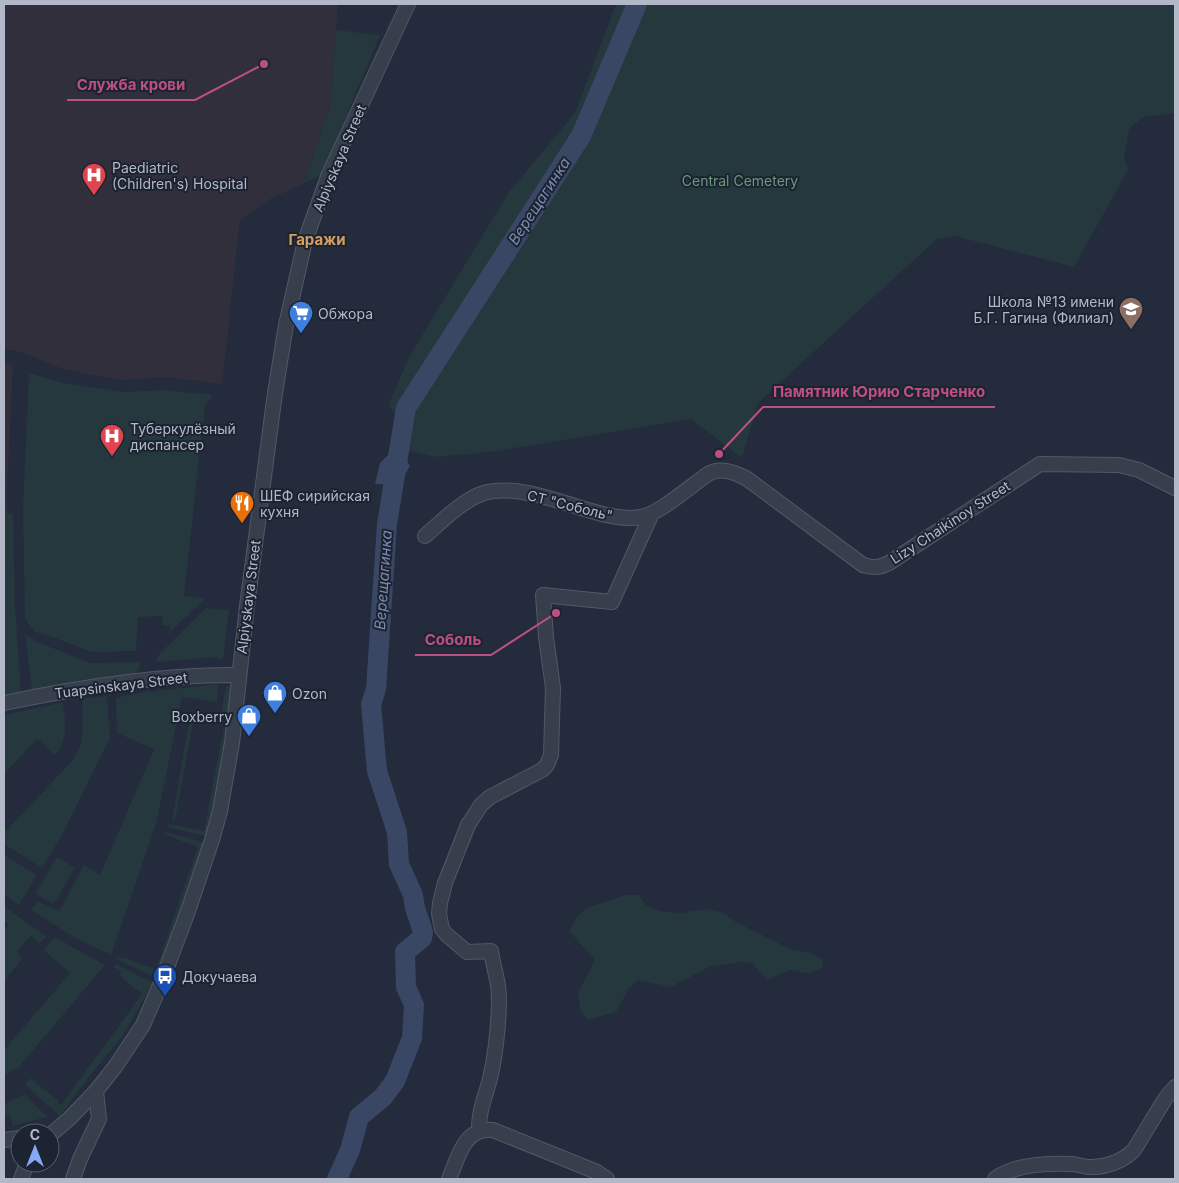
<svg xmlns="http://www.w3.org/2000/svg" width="1179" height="1183" font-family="Inter,sans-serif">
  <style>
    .medical { fill: #322f3d }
    .green { fill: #25383d }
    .water { fill: #394765 }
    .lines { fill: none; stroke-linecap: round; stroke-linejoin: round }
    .river { stroke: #394765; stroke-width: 20 }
    .minor-casing { stroke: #525867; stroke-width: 16 }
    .minor { stroke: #373e4c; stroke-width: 14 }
    .labels { text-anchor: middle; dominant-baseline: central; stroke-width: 4; stroke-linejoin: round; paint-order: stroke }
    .street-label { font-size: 14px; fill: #b2b8c7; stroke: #1c2331 }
    .poi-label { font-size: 14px; fill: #b2b8c7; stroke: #1c2331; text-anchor: start }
    .park-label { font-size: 14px; fill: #6a9879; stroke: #1c2331 }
    .water-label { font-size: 15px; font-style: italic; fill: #7b8caf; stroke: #1c2331 }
    .neighbourhood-label { font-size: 15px; font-weight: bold; fill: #d39e62; stroke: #1c2331 }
    .leader { fill: none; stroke: #bc5081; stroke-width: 2 }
    .callout-dot { fill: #bc5081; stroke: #1c2331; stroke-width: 2 }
    .callout-label { font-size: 15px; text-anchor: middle; font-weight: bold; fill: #bc5081; stroke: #1c2331; stroke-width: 4; stroke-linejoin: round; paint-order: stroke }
  </style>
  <rect width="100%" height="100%" fill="#232b3c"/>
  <path class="medical" d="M 4,4 L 338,4 L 331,103 L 304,183 L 270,199 L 240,220 L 222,384 L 167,377 L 120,380 L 63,369 L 21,352 L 4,349 Z
    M 4,362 L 13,364 L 7,492 L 9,592 L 4,605 Z"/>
  <path class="green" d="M 616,4 L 1175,4 L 1175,113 L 1143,117 L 1129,129 L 1124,157 L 1128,170 L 1074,267 L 955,236 L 937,239 L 758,403 L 742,458 L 691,419 L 490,452 L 437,457 L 410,451 L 389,403 L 409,357 L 509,192 L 575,113 Z
    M 336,30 L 380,35 L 322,175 L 304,183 L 331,103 Z
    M 29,373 L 63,383 L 124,392 L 165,390 L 213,395 L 205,405 L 184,596 L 205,599 L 170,632 L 170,626 L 162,625 L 163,616 L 138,617 L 136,651 L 92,652 L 47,635 L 35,632 L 25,619 L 23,509 Z
    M 4,514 L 13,514 L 15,606 L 21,693 L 4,697 Z
    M 206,608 L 229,610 L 223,660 L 217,657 L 156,662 L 159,654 Z
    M 25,634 L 35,641 L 90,663 L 142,662 L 134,677 L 32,690 Z
    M 219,684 L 217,702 L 182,697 L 156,824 L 111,955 L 75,938 L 31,910 L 38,901 L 59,911 L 84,865 L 100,875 L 154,749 L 117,733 L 116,698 L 136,693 Z
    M 226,686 L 234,686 L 229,737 L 209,837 L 168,827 L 169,824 L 204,831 L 226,715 L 221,713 Z
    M 107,696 L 110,738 L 61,837 L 42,868 L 4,844 L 4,833 L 73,760 L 81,744 L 83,719 L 82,699 Z
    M 63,702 C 65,720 69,740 55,755 L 37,739 L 4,774 L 4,715 Z
    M 190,717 L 194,717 L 175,821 L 172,820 Z
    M 165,832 L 207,843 L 158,979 L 117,959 L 118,958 L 125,958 L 156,969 L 198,847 L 163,834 Z
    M 4,855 L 37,875 L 19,905 L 4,894 Z
    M 57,857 L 75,868 L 54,904 L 35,894 Z
    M 626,895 L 639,895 L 646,905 L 660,911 L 681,913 L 705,909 L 722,912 L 736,922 L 790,949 L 813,954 L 823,960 L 823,967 L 810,974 L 790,970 L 767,980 L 753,964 L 741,962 L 709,967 L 671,987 L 638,980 L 629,988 L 616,1012 L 588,1020 L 580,1009 L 578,993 L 595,960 L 569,931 L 577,916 L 587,908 Z
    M 4,906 L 46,936 L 40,944 L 31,936 L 17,951 L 22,959 L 4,981 L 4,930 L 9,925 L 4,920 Z
    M 55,937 L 105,965 L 19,1067 L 4,1075 L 4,1050 L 70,973 L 43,950 Z
    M 116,964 L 153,983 L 122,1037 L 92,1073 L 60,1116 L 25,1085 L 30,1078 L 59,1101 L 58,1103 L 61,1105 L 142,994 L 120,976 L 122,971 L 113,967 Z
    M 25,1094 L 47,1117 L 13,1126 L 10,1115 L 4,1116 L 4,1104 Z"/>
  <path class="water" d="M 390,453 L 404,457 L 410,466 L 399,485 L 375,484 L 380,463 Z"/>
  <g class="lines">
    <path class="river" d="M 337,1179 L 350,1150 L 359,1117 L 383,1097 L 395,1081 L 412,1038 L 414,1005 L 406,987 L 405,952 L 422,938 L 423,932 L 415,908 L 413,895 L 399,864 L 397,832 L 377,771 L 371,704 L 376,689 L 387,524 L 406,408 L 581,136 L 637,4"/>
    <defs>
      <path id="minor" d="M 425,536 C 441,522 464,499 484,493 C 515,484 558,501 588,510 C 605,515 624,520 641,517 C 659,514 692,485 708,474 C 721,467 733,472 746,478 L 863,565 C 873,568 879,568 889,563 L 1040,464 L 1119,465 L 1139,470 L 1175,488
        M 4,703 C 80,687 161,674 239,675
        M 479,1131 C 478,1110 487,1094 491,1074 C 496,1052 501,1007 498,985 C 496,974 493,963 491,951 L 467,952 L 447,935 L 442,929 L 439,914 L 440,903 L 445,883 L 468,825 L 481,805 L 490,797 L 542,770 L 547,765 L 551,755 L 553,688 L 546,637 L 543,595 L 612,602 L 652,513
        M 50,1135 L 69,1119 L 96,1091 L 115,1067 L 143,1025 L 161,983 L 187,914 L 212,840 L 220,811 L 232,743 L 247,606 L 275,393 L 286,325 L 305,241 L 329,174 L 408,4
        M 4,1140 L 20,1138
        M 21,1179 L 27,1163
        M 73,1179 L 80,1159 L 99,1119 L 96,1091
        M 449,1179 C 458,1158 464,1127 493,1130 L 597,1172 L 607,1179
        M 995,1179 C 1014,1164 1049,1163 1073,1164 C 1078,1165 1083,1166 1088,1167 C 1104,1168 1122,1162 1134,1150 L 1165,1099 L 1175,1087"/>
    </defs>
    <use href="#minor" class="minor-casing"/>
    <use href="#minor" class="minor"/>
  </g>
  <defs>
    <symbol id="hospital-pin" viewBox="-11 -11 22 30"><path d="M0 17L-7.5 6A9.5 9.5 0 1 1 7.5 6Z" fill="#e0444e" stroke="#1c2331"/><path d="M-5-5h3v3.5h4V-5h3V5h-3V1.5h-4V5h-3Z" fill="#fff"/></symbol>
    <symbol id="school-pin" viewBox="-11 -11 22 30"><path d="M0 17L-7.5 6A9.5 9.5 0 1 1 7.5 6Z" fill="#8d6e63" stroke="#1c2331"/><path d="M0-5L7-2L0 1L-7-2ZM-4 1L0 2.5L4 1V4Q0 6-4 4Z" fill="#fff"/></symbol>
    <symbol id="supermarket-pin" viewBox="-11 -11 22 30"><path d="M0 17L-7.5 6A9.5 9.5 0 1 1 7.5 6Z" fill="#3f7fe0" stroke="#1c2331"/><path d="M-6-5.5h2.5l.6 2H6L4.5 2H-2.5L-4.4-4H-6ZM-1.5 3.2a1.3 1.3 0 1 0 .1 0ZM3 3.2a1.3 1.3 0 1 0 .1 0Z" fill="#fff"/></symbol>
    <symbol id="restaurant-pin" viewBox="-11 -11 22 30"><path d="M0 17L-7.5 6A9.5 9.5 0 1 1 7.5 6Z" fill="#e8710a" stroke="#1c2331"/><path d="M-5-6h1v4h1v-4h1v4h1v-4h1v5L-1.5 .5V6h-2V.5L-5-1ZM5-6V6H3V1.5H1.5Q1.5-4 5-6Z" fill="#fff"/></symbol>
    <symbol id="shop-pin" viewBox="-11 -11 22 30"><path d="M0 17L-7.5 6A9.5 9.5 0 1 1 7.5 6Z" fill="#3f7fe0" stroke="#1c2331"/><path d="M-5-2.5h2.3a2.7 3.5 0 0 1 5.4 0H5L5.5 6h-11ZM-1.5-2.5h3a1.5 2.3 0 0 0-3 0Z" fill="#fff"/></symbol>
    <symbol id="bus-pin" viewBox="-11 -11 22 30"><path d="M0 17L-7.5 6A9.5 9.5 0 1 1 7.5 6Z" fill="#1a4fb4" stroke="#1c2331"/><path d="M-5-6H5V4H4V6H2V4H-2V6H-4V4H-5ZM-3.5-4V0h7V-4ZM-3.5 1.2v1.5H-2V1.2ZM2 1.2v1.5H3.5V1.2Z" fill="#fff"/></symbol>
  </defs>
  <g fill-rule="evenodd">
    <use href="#hospital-pin" x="80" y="161" width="28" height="38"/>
    <use href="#school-pin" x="1117" y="295" width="28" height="38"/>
    <use href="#supermarket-pin" x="287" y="299" width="28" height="38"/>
    <use href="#hospital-pin" x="98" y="422" width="28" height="38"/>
    <use href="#restaurant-pin" x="228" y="489" width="28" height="38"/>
    <use href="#shop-pin" x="261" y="679" width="28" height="38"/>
    <use href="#shop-pin" x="235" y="702" width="28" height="38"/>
    <use href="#bus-pin" x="151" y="962" width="28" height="38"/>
  </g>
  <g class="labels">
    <g class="street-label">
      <text transform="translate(339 158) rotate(-67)">Alpiyskaya Street</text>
      <text transform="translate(570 505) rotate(14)">СТ "Соболь"</text>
      <text transform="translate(950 522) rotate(-33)">Lizy Chaikinoy Street</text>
      <text transform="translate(248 597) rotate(-83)">Alpiyskaya Street</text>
      <text transform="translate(121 685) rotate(-7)">Tuapsinskaya Street</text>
    </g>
    <g class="poi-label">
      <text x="112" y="167">Paediatric<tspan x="112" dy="16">(Children's) Hospital</tspan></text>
      <text x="1114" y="301" text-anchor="end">Школа №13 имени<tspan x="1114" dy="16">Б.Г. Гагина (Филиал)</tspan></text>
      <text x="318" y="313">Обжора</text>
      <text x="130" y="428">Туберкулёзный<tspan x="130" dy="16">диспансер</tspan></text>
      <text x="260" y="495">ШЕФ сирийская<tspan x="260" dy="16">кухня</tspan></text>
      <text x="292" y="693">Ozon</text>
      <text x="232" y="716" text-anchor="end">Boxberry</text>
      <text x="182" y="976">Докучаева</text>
    </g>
    <g class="park-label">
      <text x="740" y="180">Central Cemetery</text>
    </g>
    <g class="water-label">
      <text transform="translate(539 201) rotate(-57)">Верещагинка</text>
      <text transform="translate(383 580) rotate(-86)">Верещагинка</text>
    </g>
    <g class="neighbourhood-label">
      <text x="317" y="239">Гаражи</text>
    </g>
  </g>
  <path class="leader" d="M264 64L195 100H67M719 454L763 407H995M556 613L491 655H415"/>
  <g class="callout-dot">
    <circle cx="264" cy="64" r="5"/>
    <circle cx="719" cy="454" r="5"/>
    <circle cx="556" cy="613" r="5"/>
  </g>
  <g class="callout-label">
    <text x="131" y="90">Служба крови</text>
    <text x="879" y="397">Памятник Юрию Старченко</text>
    <text x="453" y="645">Соболь</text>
  </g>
  <rect width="1179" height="1183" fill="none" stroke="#b2b8c7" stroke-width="10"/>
  <g transform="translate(35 1148)"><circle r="24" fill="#1c2331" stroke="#585f6d"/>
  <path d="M0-4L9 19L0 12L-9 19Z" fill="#88a8f7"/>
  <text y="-8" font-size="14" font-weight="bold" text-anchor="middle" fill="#b2b8c7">С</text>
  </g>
</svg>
